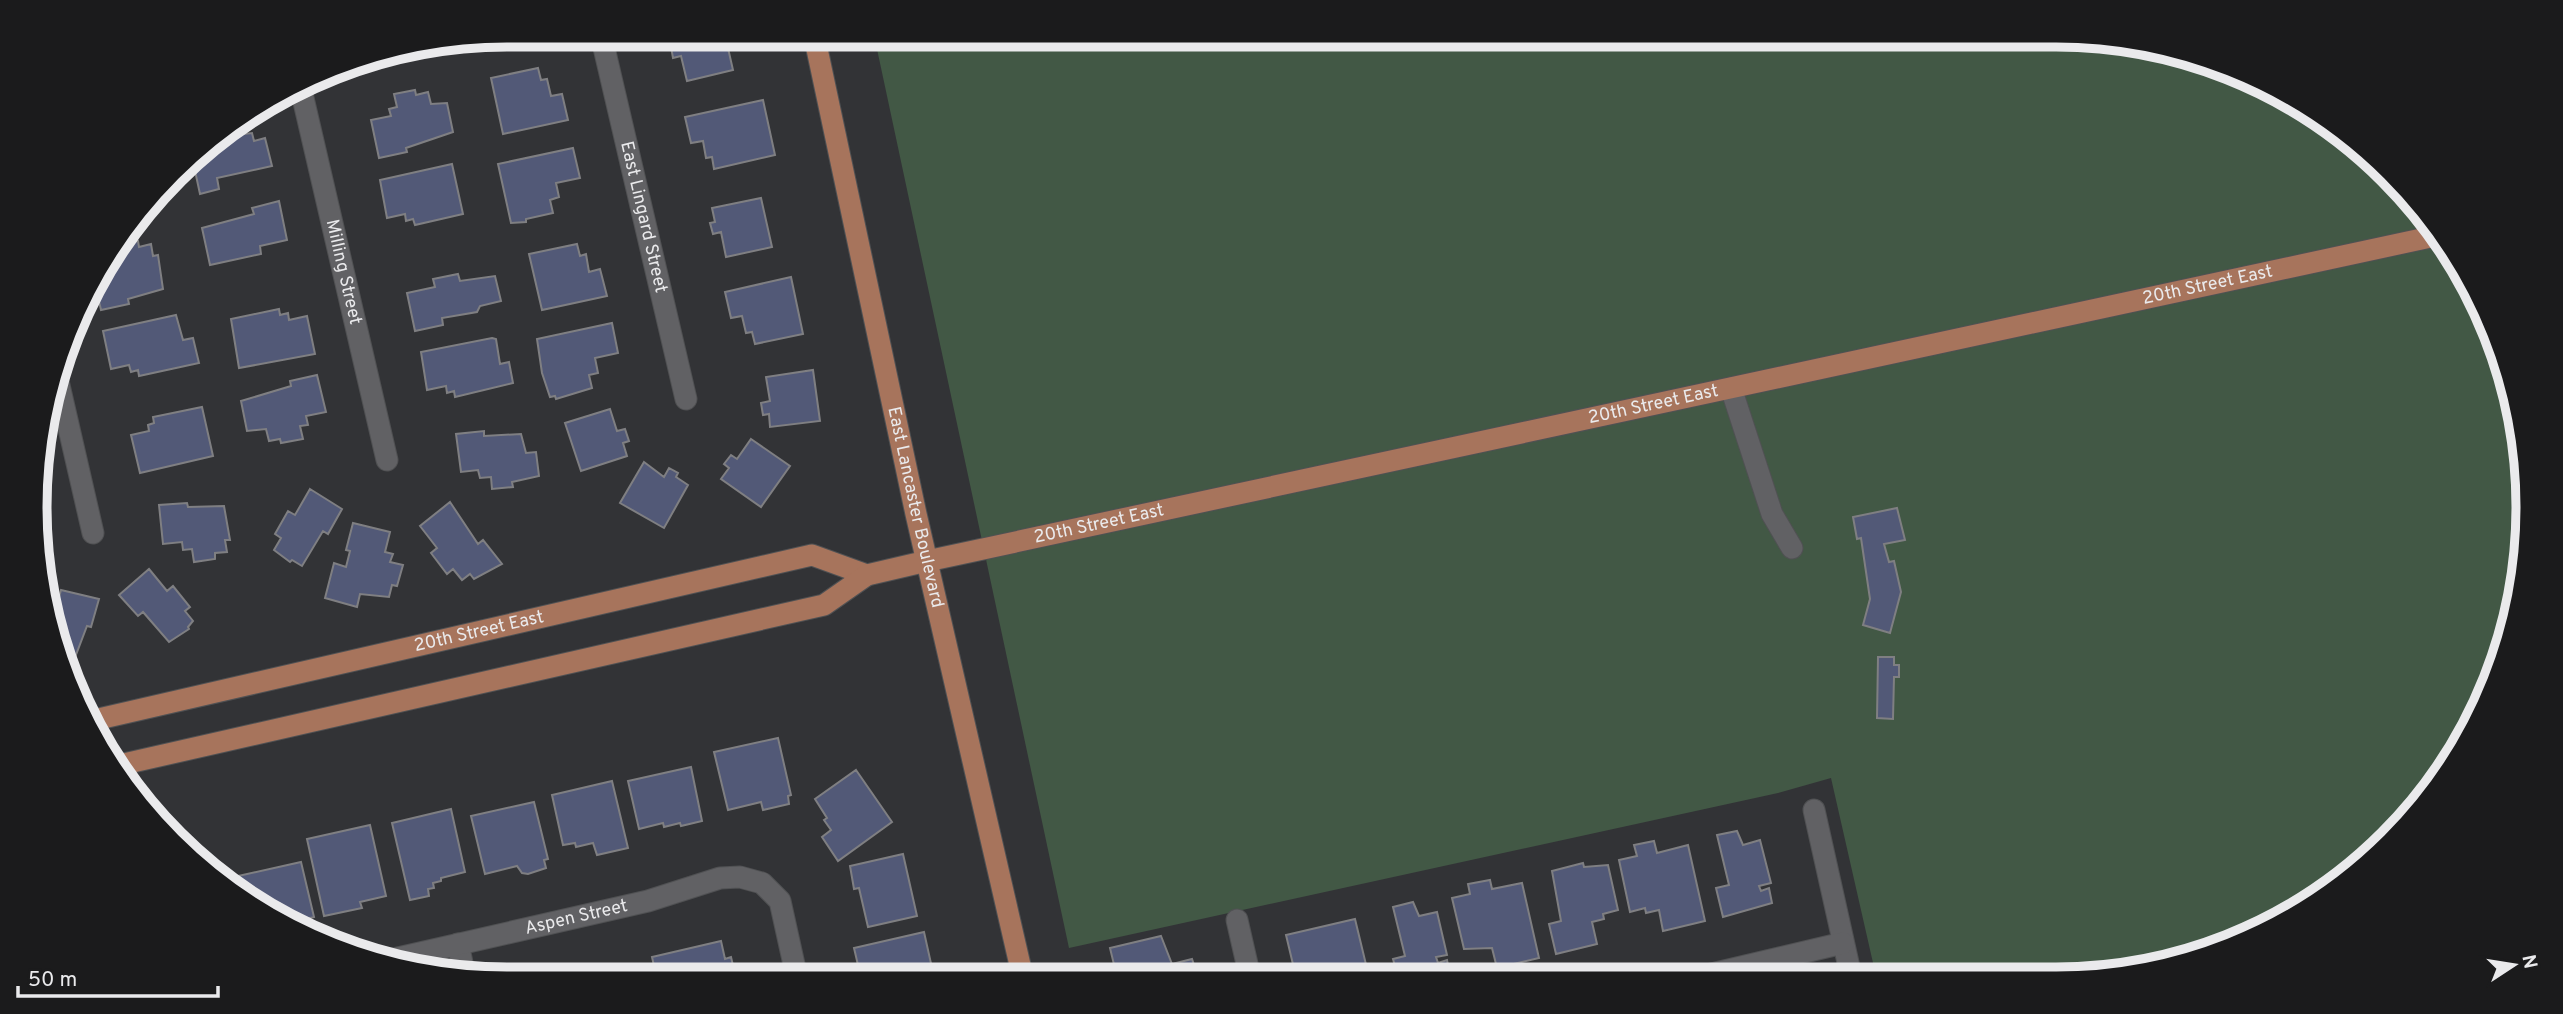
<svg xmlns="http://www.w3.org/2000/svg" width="2563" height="1014" font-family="Overpass,sans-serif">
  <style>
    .green { fill: #425845 }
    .building { fill: #525977; stroke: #7f7f82; stroke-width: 2 }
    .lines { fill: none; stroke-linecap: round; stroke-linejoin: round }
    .minor-casing { stroke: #505153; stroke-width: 23 }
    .major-casing { stroke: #505153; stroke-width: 23 }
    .minor { stroke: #616164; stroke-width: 21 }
    .major { stroke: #a7745c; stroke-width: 21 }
    .labels { text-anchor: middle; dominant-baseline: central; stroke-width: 5; stroke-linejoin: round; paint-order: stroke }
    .street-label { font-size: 18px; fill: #eaeaec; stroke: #1b1b1c }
    .rim { fill: none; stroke: #eaeaec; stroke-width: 9 }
  </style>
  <rect width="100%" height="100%" fill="#323336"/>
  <path class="green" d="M 874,35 L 2056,35 L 2207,60 L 2292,98 L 2367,152 L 2430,219 L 2479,298 L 2505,365 L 2527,476 L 2524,568 L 2503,658 L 2449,769 L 2367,862 L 2264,930 L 2118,975 L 1876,976 L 1831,778 L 1778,793 L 1069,948 Z"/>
  <path class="building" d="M 514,35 L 515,38 L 487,44 L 487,47 L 473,47 L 471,41 Z
    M 673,35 L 725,35 L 733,70 L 687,81 L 681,56 L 673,58 L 671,47 L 676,46 Z
    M 538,68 L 541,80 L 547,79 L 551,96 L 562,94 L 568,120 L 503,134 L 491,78 Z
    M 415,90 L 416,95 L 428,92 L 431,104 L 447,103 L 453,132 L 406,148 L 407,152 L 379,158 L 371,120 L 391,116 L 389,109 L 397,107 L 394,94 Z
    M 763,100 L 775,155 L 714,169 L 712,157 L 706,158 L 703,141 L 691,143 L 685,117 Z
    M 242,119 L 245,134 L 252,133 L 254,141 L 265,138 L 272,166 L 217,178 L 219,189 L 200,194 L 192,157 Z
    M 573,148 L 580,178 L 556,183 L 559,197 L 550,200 L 553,213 L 526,219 L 526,222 L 511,223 L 498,164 Z
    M 452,164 L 463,214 L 415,225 L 413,219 L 406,221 L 405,214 L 387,218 L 380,180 Z
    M 761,198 L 772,247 L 726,257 L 721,232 L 713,234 L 710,223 L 715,222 L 712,208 Z
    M 279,201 L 287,240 L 260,246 L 261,254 L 210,265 L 202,228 L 254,214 L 252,208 Z
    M 138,241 L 139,247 L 151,244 L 153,256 L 158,255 L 163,289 L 128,299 L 129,304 L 101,310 L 94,280 L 98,271 L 112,267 L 111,260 L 118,258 L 116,249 L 120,245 Z
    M 577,244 L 580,256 L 586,254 L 589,272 L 600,269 L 607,296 L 542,310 L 529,254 Z
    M 458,274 L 460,281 L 495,276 L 501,301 L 480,306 L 477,312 L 442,318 L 443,325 L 415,331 L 407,293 L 435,287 L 433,279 Z
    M 791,277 L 803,334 L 755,344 L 752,332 L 746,333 L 742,316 L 731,318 L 725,292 Z
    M 279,309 L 280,315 L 288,313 L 289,320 L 307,316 L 315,354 L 239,368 L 231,319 Z
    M 176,315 L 183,340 L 193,338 L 199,363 L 139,376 L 138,370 L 131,372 L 129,365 L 111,369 L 103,331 Z
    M 612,323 L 618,353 L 595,358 L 598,373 L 589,375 L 592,388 L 556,399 L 555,396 L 550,397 L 542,373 L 537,339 Z
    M 492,338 L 496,339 L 500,364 L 509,362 L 513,383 L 455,397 L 454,391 L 447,393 L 446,386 L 427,390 L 421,352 Z
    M 813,370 L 820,421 L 770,427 L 769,414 L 763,415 L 761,403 L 770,401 L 766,377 Z
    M 317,375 L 326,412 L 306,416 L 308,425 L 300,426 L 303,439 L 281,443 L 280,439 L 269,441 L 266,429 L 247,431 L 241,401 L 291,386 L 290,381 Z
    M 202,407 L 213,456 L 140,473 L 131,435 L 149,431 L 148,425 L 154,423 L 153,417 Z
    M 610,409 L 617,431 L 625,429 L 629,441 L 623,443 L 627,456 L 581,471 L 565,423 Z
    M 484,431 L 484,436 L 521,434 L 526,453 L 536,452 L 539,476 L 512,482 L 513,487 L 492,489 L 491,477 L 480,478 L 478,470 L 461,472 L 456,434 Z
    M 751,439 L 790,466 L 761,507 L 721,479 L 729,468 L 724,464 L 731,455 L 737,459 Z
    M 644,462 L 664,477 L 669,468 L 678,473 L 676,477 L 688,485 L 664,528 L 620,503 Z
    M 310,489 L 342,509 L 328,534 L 323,531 L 302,566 L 292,560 L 290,562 L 274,550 L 281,538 L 275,534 L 288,511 L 295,515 Z
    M 450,502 L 478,544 L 483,540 L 502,564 L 474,579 L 470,574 L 462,580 L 453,569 L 447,574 L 431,553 L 437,548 L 420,526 Z
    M 187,503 L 188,507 L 224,506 L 230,540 L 225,540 L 227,552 L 215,553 L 215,559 L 194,562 L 192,549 L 183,550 L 182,542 L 163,544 L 159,505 Z
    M 1897,508 L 1905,540 L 1884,544 L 1889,562 L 1894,561 L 1901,592 L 1890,633 L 1863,625 L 1870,599 L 1861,538 L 1857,539 L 1853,517 Z
    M 353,523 L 390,532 L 385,552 L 393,554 L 390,562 L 403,565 L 397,586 L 392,585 L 389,597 L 360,594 L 357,607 L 325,598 L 334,563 L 346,567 L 350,551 L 346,550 Z
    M 149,569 L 167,591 L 173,586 L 190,607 L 185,611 L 193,621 L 188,627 L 189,629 L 169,642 L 143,612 L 138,616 L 119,595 Z
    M 61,590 L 99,599 L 91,627 L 87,626 L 74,660 L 66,658 L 48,609 L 49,607 L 56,608 Z
    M 1878,657 L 1894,657 L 1894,665 L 1899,665 L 1899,677 L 1894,677 L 1893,719 L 1877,718 Z
    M 778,738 L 791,795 L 788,796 L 789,804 L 763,810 L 761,802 L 728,810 L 714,752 Z
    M 691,767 L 702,821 L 681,826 L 680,823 L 664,827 L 663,823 L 639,829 L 628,781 Z
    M 856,770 L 892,822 L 838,861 L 822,837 L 831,830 L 824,820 L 827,818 L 815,799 Z
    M 612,781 L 628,848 L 597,855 L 593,843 L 576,847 L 575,843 L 563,845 L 552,795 Z
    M 534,802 L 548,859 L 544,860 L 546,868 L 528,874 L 522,873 L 517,866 L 485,874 L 471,816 Z
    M 451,809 L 465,872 L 441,878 L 441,881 L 433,883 L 434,888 L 428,889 L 429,896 L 410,900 L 392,823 Z
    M 370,825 L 386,896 L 360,902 L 362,908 L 324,916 L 307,839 Z
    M 1737,831 L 1743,845 L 1760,840 L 1771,883 L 1759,886 L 1761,891 L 1769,888 L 1772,903 L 1723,917 L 1716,888 L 1729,885 L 1717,835 Z
    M 1654,841 L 1657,853 L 1688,845 L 1705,921 L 1663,931 L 1659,910 L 1646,913 L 1645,908 L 1630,912 L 1619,860 L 1637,856 L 1634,845 Z
    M 903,854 L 917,916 L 868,927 L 859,888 L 854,889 L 850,866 Z
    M 301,862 L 314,917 L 295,922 L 291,917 L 241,893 L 238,876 Z
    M 1583,863 L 1584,867 L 1608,865 L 1618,910 L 1603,914 L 1604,919 L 1592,922 L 1597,944 L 1556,954 L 1549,924 L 1561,921 L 1552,871 Z
    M 1490,880 L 1492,889 L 1522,883 L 1539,958 L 1497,968 L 1492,948 L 1464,949 L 1452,898 L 1470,894 L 1468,884 Z
    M 1413,902 L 1419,916 L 1437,912 L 1447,955 L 1436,957 L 1438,963 L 1447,960 L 1450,974 L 1398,977 L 1393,959 L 1405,956 L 1393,907 Z
    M 1355,919 L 1369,977 L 1296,977 L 1286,935 Z
    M 924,932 L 932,968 L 921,971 L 923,978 L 861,978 L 854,948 Z
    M 1161,936 L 1172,964 L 1192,959 L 1198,977 L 1117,977 L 1110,948 Z
    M 721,941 L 725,959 L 731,957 L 736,978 L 657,979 L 652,957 Z
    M 598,965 L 601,979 L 538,979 L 540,978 Z"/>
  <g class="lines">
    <defs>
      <g id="minor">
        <path id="s1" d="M 601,35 L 686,399"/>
        <path id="s2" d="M 300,85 L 387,460"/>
        <path d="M 56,372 L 93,533"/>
        <path d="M 1731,388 L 1772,514 L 1792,548"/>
        <path d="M 1814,810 L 1851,976"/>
        <path d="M 1237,920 L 1250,977"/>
        <path d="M 458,944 L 464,972"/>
        <path id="s3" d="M 389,960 L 648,901 L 720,878 L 740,877 L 762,883 L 780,901 L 797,978"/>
        <path d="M 1703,976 L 1843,943"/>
      </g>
      <g id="major">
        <path id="s4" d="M 814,35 L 916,514 L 1023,978"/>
        <path id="s5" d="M 90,721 L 812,555 L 867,575"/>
        <path id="s6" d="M 115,766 L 824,605 L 867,575 L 927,561 L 2440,235"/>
      </g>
    </defs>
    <use href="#minor" class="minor-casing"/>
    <use href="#major" class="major-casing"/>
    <use href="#minor" class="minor"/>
    <use href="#major" class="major"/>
  </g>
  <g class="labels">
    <g class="street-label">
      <text stroke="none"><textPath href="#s1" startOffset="187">East Lingard Street</textPath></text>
      <text stroke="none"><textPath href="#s2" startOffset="192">Milling Street</textPath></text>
      <text stroke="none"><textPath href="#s6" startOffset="2151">20th Street East</textPath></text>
      <text stroke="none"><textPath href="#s6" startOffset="1584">20th Street East</textPath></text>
      <text stroke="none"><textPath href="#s4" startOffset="483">East Lancaster Boulevard</textPath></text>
      <text stroke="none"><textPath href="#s6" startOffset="1017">20th Street East</textPath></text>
      <text stroke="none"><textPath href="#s5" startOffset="399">20th Street East</textPath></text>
      <text stroke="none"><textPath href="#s3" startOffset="192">Aspen Street</textPath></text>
    </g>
  </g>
  <path d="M0 0H2563V1014H0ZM507 47H2056A460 460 0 0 1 2516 507V507A460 460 0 0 1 2056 967H507A460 460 0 0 1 47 507V507A460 460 0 0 1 507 47Z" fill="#1b1b1c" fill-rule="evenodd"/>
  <path class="rim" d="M507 47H2056A460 460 0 0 1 2516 507V507A460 460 0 0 1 2056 967H507A460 460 0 0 1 47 507V507A460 460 0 0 1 507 47Z"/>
  <g transform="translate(2514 965) rotate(78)" stroke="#1b1b1c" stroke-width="5" paint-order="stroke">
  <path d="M0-5L12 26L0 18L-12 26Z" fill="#eaeaec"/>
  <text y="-10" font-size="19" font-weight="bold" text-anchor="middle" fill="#eaeaec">N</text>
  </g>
  <path d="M18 986v10h200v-10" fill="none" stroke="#eaeaec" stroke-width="3.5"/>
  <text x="28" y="986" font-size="21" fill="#eaeaec" stroke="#1b1b1c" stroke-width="5" paint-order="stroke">50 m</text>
</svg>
